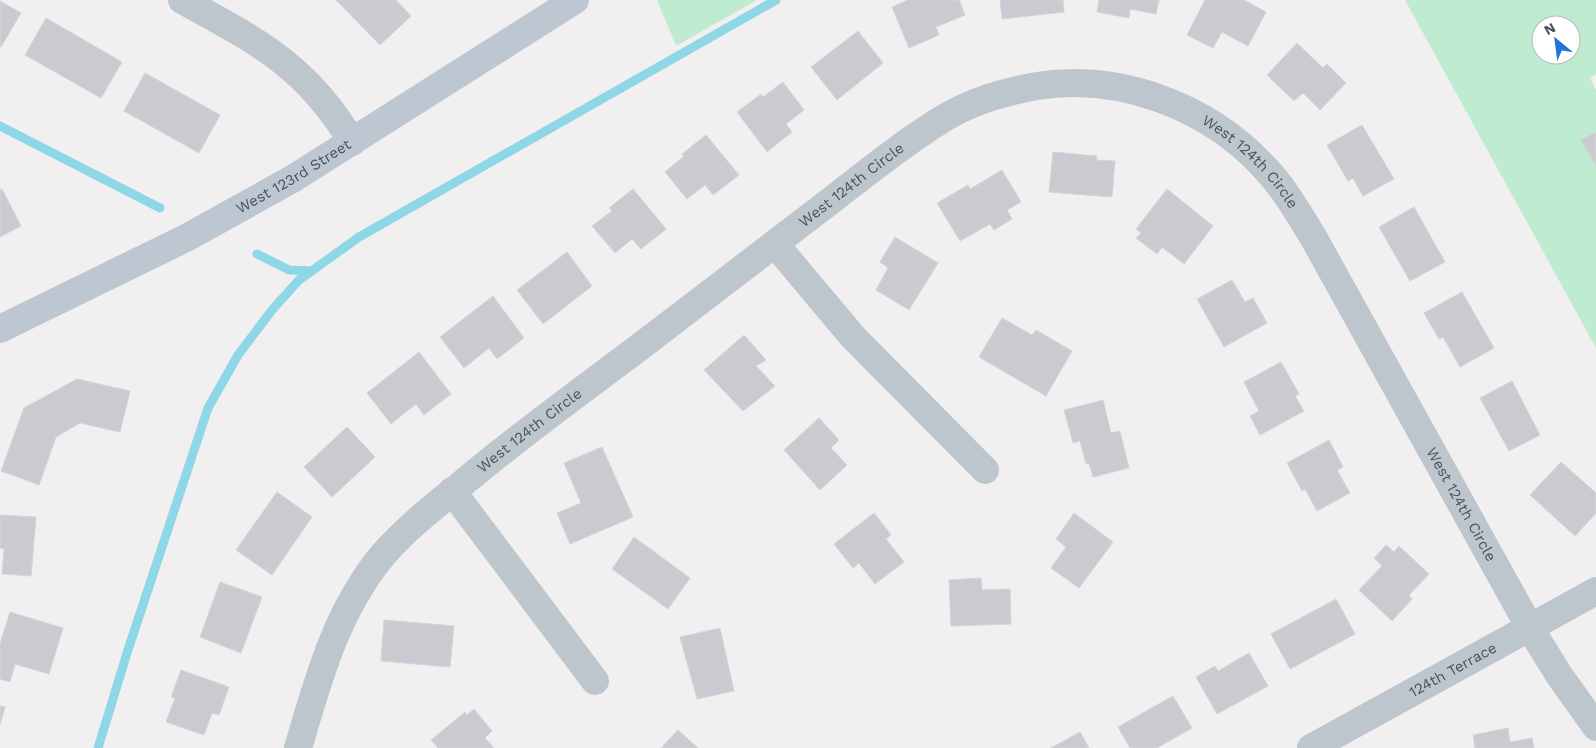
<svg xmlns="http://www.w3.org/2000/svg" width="1596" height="748" font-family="'Work Sans',sans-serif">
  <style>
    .green { fill: #bfecd0; fill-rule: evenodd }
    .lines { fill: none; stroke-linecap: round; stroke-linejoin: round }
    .stream { stroke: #8ed7e7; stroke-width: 9 }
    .building { fill: #c9cbd1; stroke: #d3d5da }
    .street { stroke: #bec6cd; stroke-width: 28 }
    .secondary { stroke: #bdc7d1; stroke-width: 28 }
    .labels { text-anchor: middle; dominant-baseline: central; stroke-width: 5; stroke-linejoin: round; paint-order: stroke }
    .street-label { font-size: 15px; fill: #48525b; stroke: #fff }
  </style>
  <rect width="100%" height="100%" fill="#f1efef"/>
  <path class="green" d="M 657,0 L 757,0 L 676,46 Z
    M 1405,0 L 1596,0 L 1596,74 L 1590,78 L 1596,90 L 1596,132 L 1582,140 L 1596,166 L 1596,348 ZM 1541,25 L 1571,25 L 1571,55 L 1541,55 Z"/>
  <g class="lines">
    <path class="stream" d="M 0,126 L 160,208
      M 257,254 L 289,270 L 311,271
      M 98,748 L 127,653 L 208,408 L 238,355 L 272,310 L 299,280 L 359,237 L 776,0"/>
  </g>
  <path class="building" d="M 336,0 L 396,0 L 411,16 L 380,45 Z
    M 908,0 L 959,0 L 965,15 L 936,27 L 939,35 L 909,48 L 892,7 Z
    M 1000,0 L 1063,0 L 1064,12 L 1002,19 Z
    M 1099,0 L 1159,0 L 1156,14 L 1130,9 L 1129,18 L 1097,12 Z
    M 1205,0 L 1244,0 L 1266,12 L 1248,46 L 1222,32 L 1213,48 L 1187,35 Z
    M 0,1 L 21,13 L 1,47 L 0,46 Z
    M 46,18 L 122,62 L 101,98 L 25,55 Z
    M 858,31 L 883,63 L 837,100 L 811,67 Z
    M 1297,43 L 1323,68 L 1327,64 L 1346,83 L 1320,110 L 1303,93 L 1294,101 L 1267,75 Z
    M 145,73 L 220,115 L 199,153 L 124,111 Z
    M 783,82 L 804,110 L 786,124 L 792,132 L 767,152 L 737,112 L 761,94 L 763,97 Z
    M 1362,125 L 1394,179 L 1363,196 L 1353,178 L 1348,181 L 1327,145 Z
    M 1596,132 L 1596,166 L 1581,140 Z
    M 706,135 L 739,175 L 713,195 L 705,185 L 687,199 L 665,172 L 684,156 L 682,154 Z
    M 1053,152 L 1097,156 L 1096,160 L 1115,161 L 1112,197 L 1049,192 Z
    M 1002,170 L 1021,202 L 1007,210 L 1012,219 L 994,230 L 990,224 L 960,241 L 937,203 L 968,185 L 970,189 Z
    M 2,189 L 21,226 L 0,237 L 0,190 Z
    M 633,189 L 666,229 L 641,249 L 632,239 L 615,253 L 592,226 L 612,211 L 609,208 Z
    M 1167,189 L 1213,226 L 1184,264 L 1162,247 L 1157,254 L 1136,238 L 1141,233 L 1136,229 Z
    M 1414,207 L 1445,262 L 1410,281 L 1379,227 Z
    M 895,237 L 938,263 L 909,310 L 876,290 L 888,268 L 880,262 Z
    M 567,252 L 592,286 L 543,324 L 517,290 Z
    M 1232,280 L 1245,302 L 1253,298 L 1267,323 L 1224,347 L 1197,299 Z
    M 1462,292 L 1494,348 L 1460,367 L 1443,337 L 1439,339 L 1424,313 Z
    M 493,296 L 524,338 L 497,359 L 489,348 L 464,368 L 440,337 Z
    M 1002,318 L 1032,335 L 1036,330 L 1072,351 L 1046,396 L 979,357 Z
    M 744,335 L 766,360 L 756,366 L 775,386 L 743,411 L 704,370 Z
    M 419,352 L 451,394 L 424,415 L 416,404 L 391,424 L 367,393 Z
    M 1281,362 L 1299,394 L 1295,396 L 1304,411 L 1260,435 L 1250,416 L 1259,411 L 1244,382 Z
    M 77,379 L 130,391 L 120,432 L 80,423 L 56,437 L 39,485 L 1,471 L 24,408 Z
    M 1512,381 L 1540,435 L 1509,451 L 1480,398 Z
    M 1103,400 L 1111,433 L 1120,431 L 1129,468 L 1093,477 L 1089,463 L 1086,464 L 1080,441 L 1073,443 L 1064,410 Z
    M 819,418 L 839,440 L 831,448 L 847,465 L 820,490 L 784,450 Z
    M 347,427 L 375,457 L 332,497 L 304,467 Z
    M 1329,440 L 1343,467 L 1337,470 L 1350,493 L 1317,511 L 1305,489 L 1302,491 L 1287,463 Z
    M 602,447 L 633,517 L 570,544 L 557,513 L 581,503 L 564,463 Z
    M 1561,462 L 1596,493 L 1596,513 L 1575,536 L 1530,495 Z
    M 277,492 L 312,517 L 272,575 L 236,550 Z
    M 874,513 L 891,535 L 886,539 L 904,562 L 875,584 L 859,563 L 853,568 L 834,544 Z
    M 1074,513 L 1113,542 L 1079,588 L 1051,568 L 1066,547 L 1056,539 Z
    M 0,515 L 36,517 L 31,576 L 2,574 L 4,549 L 0,548 Z
    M 634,537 L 690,578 L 668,609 L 612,569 Z
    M 1386,545 L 1394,552 L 1399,546 L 1429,574 L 1409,595 L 1412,599 L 1392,621 L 1359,590 L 1382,566 L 1374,558 Z
    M 981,578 L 982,590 L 1010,589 L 1011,624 L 951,626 L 949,580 Z
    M 220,582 L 262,597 L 241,653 L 200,637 Z
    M 1336,599 L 1355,634 L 1290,669 L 1271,634 Z
    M 10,612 L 63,628 L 49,674 L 15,664 L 10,682 L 0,679 L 0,644 Z
    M 384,620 L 454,626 L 450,667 L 381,661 Z
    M 720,628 L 734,691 L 697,699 L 680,637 Z
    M 1249,653 L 1268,686 L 1217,714 L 1196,677 L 1215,666 L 1218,671 Z
    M 181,670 L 229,687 L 219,715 L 212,713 L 204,735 L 166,722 L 175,698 L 171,697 Z
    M 1173,696 L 1192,728 L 1157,748 L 1130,748 L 1118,727 Z
    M 0,706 L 5,707 L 0,725 Z
    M 474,709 L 492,731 L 485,738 L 494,748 L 438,748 L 431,740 L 465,712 L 467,715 Z
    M 1508,728 L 1510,742 L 1532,738 L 1534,748 L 1475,748 L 1473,735 Z
    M 678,730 L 698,748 L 661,748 Z
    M 1080,732 L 1089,748 L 1051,748 Z"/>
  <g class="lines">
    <g class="street">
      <path d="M 182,0 C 257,41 307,66 352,142"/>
      <path d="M 775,244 L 853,337 L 985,470"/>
      <path d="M 452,491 L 595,681"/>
      <path id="s1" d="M 298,748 C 318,680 336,612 382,556 C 406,528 435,506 463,483 C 520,435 581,391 641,346 C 701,300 760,255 820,209 C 859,179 899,146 941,120 C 969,102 1003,92 1037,86 C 1120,73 1208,106 1265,168 C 1284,188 1297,211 1312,235 L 1530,628 L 1559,675 L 1596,727"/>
      <path id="s2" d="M 1311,748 L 1596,591"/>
    </g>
    <path class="secondary" id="s3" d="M 0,329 L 188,237 L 294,178 L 575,0"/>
  </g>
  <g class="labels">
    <g class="street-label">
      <text stroke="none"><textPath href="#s1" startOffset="1260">West 124th Circle</textPath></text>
      <text stroke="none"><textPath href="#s3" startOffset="331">West 123rd Street</textPath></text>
      <text stroke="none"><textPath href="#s1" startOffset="810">West 124th Circle</textPath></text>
      <text stroke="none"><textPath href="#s1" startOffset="405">West 124th Circle</textPath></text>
      <text stroke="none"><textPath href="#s1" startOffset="1665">West 124th Circle</textPath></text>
      <text stroke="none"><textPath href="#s2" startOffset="162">124th Terrace</textPath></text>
    </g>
  </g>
  <g transform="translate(1556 40) rotate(331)"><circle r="24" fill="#ffffff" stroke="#b6babd"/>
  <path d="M0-4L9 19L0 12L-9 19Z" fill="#2275d7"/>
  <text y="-8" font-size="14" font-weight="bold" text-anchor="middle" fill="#48525b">N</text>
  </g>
</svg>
